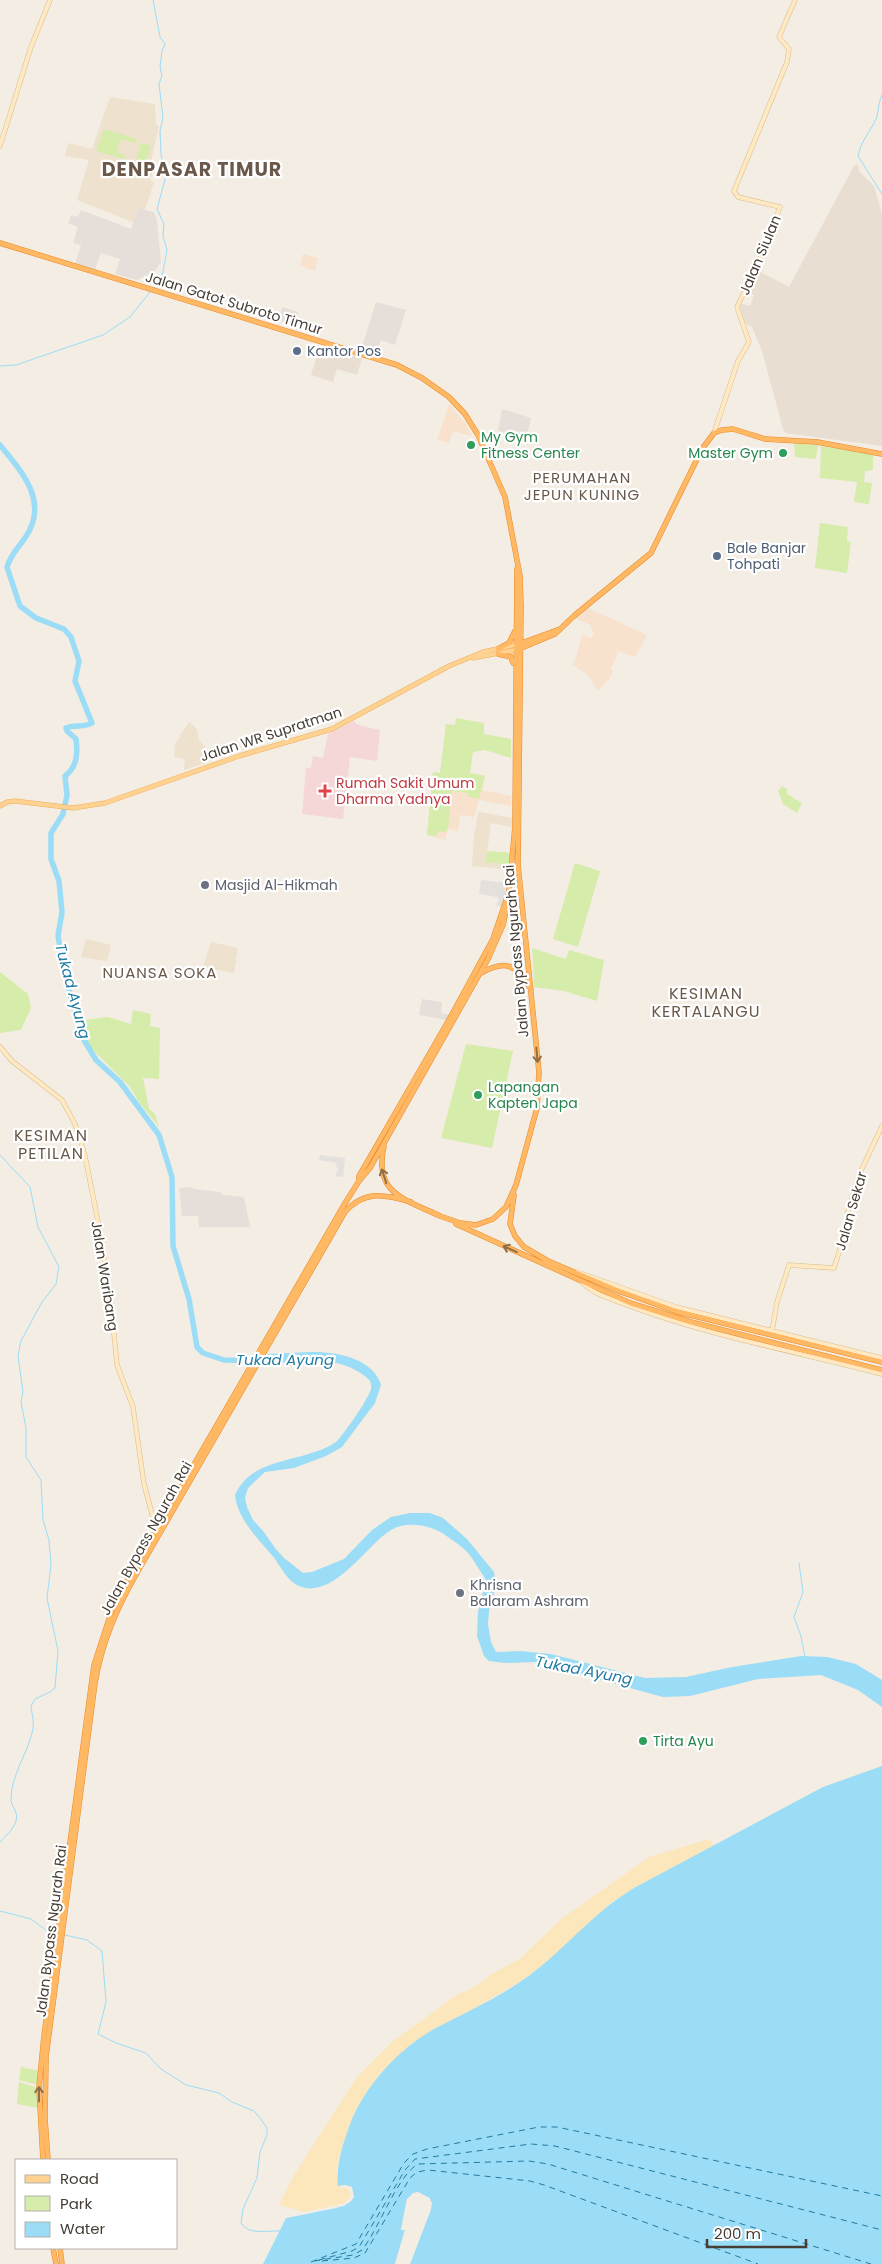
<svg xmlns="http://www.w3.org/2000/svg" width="882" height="2264" font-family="Poppins,sans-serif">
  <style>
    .residential { fill: #e8ded2 }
    .commercial { fill: #f8e1cd }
    .industrial { fill: #e6dfd9 }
    .education { fill: #eee1cd }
    .medical { fill: #f6d7d7 }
    .green { fill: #d6ecaa }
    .sand { fill: #fce6bc }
    .parking { fill: #e4e0dd }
    .water { fill: #9bdcf6 }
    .pier { fill: #f4ede4 }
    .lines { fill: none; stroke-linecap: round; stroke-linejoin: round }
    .stream { stroke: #9bdcf6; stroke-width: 1 }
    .river { stroke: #9bdcf6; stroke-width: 5.5 }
    .ferry { stroke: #227ba2; stroke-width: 1; stroke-dasharray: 6 5; stroke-linecap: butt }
    .secondary-casing { stroke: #d7bc90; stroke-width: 5 }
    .primary-casing { stroke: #edae59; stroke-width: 5 }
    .highway-casing { stroke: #ea8a28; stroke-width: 5.5 }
    .secondary { stroke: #ffe9c3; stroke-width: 4 }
    .primary { stroke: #ffd292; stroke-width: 4 }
    .highway { stroke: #ffb864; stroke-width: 4.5 }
    .oneway { stroke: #906e47 }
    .service-dot { fill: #5c6f8a; stroke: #fff; stroke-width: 2 }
    .leisure-dot { fill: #2e9e5b; stroke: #fff; stroke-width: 2 }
    .health-dot { fill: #e0444e; stroke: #fff; stroke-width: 2 }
    .worship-dot { fill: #6b7280; stroke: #fff; stroke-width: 2 }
    .labels { text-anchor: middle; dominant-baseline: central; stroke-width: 4.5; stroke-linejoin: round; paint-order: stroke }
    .street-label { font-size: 14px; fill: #463d34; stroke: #fff }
    .service-label { font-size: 14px; fill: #4e5e75; stroke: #fff; text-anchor: start }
    .leisure-label { font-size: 14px; fill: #27864d; stroke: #fff; text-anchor: start }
    .health-label { font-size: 14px; fill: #be3a42; stroke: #fff; text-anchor: start }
    .worship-label { font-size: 14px; fill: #5b616d; stroke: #fff; text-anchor: start }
    .neighbourhood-label { font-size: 15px; letter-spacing: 1px; fill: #6a594a; stroke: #fff }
    .water-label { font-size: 15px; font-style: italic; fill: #227ba2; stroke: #fff }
    .quarter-label { font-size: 16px; letter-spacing: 1px; fill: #6a594a; stroke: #fff }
    .district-label { font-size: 19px; font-weight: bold; letter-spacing: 1px; fill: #6a594a; stroke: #fff }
  </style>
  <rect width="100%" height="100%" fill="#f4ede4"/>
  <path class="residential" d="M 858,164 L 859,171 L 874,186 L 882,214 L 882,446 L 786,433 L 783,429 L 762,351 L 752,327 L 746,324 L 740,308 L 741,304 L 750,306 L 754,295 L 747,292 L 757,270 L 789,287 L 854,166 Z
    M 320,346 L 362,358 L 357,375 L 337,369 L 333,382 L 311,375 Z"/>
  <path class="commercial" d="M 303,254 L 318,258 L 315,271 L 300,266 Z
    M 449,404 L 466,424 L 472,436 L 453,431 L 449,443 L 437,440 Z
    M 588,608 L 647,635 L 635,657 L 616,650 L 618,652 L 611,669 L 613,671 L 610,678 L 598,691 L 588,675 L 572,664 L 575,661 L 582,635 L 591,638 L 594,633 L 590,625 L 575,618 Z
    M 442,762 L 471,766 L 470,773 L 485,776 L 482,790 L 511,796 L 511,806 L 479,800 L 474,817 L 460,815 L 458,831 L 448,829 L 445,840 L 427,835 L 433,772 L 440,773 Z"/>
  <path class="industrial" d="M 138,208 L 154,212 L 157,220 L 161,262 L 155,271 L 137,280 L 115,274 L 120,259 L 101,253 L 95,269 L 75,264 L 81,245 L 73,243 L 78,227 L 68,223 L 71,215 L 78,217 L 81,210 L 131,229 Z
    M 376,302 L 406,310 L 395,345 L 381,340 L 377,352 L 362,347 Z
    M 282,307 L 298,312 L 296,326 L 278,321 Z
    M 502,409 L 531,418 L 526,440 L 498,431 Z
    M 422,999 L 442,1002 L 441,1013 L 450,1015 L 447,1020 L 419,1015 Z
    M 190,1187 L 194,1189 L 221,1192 L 222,1195 L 244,1197 L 250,1227 L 199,1227 L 198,1216 L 182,1216 L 179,1188 Z"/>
  <path class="education" d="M 110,97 L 155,104 L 156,125 L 159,126 L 151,162 L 155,163 L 150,180 L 154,182 L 145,210 L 138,208 L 133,222 L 77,200 L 89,160 L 65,156 L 68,143 L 92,149 Z
    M 189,722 L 197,729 L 199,740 L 206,748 L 209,762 L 184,770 L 185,759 L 174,757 L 175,744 Z
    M 480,812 L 512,818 L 512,827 L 491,823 L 486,861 L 510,865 L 510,870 L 472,866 L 474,835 L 478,813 Z
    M 86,939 L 111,945 L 107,961 L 81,957 Z
    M 211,942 L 238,948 L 234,973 L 203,967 Z"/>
  <path class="medical" d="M 354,721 L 358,725 L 380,730 L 377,761 L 350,757 L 343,819 L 302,814 L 306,768 L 311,768 L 313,756 L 323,758 L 328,734 Z"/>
  <path class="green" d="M 104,129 L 137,139 L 136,143 L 120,139 L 117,153 L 125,155 L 124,159 L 96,151 Z
    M 141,143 L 151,146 L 146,163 L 136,161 Z
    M 794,443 L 818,445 L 816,459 L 795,457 Z
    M 821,446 L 873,454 L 873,470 L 865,471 L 864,482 L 872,483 L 869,504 L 854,502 L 857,482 L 820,478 Z
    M 820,523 L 848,527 L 847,541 L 851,542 L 847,573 L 815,568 Z
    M 456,718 L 484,723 L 484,734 L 511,739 L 511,758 L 485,750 L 473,752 L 470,773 L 485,776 L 479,799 L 467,796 L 468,793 L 452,791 L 448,829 L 446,832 L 438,831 L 437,836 L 427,835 L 433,772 L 440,773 L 446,724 L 455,725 Z
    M 782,786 L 787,789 L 787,794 L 802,803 L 797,813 L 783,804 L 778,791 Z
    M 487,851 L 512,853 L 510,865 L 486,862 Z
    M 575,863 L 600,871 L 578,947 L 553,939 Z
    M 532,948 L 566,959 L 569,950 L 604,960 L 597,1001 L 564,991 L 534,987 Z
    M 0,972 L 28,994 L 31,1008 L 21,1030 L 0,1033 Z
    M 133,1010 L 151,1014 L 150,1026 L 160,1028 L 159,1079 L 143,1078 L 149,1109 L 155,1114 L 159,1127 L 139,1102 L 130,1087 L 90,1047 L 86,1038 L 83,1020 L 108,1017 L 131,1024 Z
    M 466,1044 L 513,1051 L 492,1148 L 441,1138 Z
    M 21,2067 L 40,2071 L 39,2085 L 19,2080 Z
    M 19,2082 L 38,2088 L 38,2108 L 17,2104 Z"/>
  <path class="sand" d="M 709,1839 L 715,1846 L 613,1901 L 555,1956 L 527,1977 L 472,2010 L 432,2030 L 403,2053 L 380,2073 L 355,2111 L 339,2157 L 336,2172 L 352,2187 L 351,2201 L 308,2213 L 279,2205 L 294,2175 L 357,2077 L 393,2041 L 458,1994 L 470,1990 L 492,1974 L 521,1958 L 560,1920 L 649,1857 Z"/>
  <path class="parking" d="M 481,880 L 508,883 L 502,907 L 496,905 L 499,900 L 497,897 L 479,894 Z
    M 320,1155 L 345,1158 L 343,1177 L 335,1176 L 339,1168 L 336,1167 L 337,1163 L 319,1160 Z"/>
  <path class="water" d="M 310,1352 C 334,1351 374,1358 381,1385 L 375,1403 L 342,1447 L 326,1456 L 294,1468 L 265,1472 L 248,1488 L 245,1498 L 247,1507 L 253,1520 L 264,1532 L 275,1548 L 284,1558 L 303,1573 L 312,1572 L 344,1559 L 372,1530 L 391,1517 L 410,1513 L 430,1513 L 443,1518 L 467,1539 L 494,1572 L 496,1586 L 489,1611 L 488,1624 L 491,1642 L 496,1652 L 519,1651 L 551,1654 L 645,1678 L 686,1677 L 732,1667 L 801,1656 L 827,1657 L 856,1664 L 882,1680 L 882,1707 L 858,1690 L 821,1675 L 758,1679 L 690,1696 L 663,1697 L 583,1675 L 564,1667 L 537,1662 L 505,1663 L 489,1661 L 484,1656 L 477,1636 L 478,1612 L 486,1580 C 480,1571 475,1562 469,1554 C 462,1546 451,1539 442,1533 C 428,1525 406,1521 391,1530 C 367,1544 332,1603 297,1585 C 285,1579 279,1562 270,1553 C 256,1537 237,1517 235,1495 C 253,1455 303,1464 336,1442 C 340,1439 361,1409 364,1403 C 367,1397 372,1392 371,1385 C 371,1380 366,1377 362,1374 C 332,1353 296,1363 262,1364 L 268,1354 Z
    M 882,1766 L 882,2264 L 410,2264 L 431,2209 L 432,2202 L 418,2192 L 407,2199 L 401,2230 L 405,2230 L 395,2264 L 263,2264 L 286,2218 L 336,2208 L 351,2201 L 352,2187 L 344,2185 L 338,2186 C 336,2165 342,2147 349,2127 C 363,2088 397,2050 434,2029 C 466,2012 500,1997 530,1975 C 566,1948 595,1911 634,1888 L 823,1787 Z"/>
  <path class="pier" d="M 344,2185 L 352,2187 L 354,2197 L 351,2201 L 344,2206 L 286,2218 L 287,2215 L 343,2204 L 351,2196 L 348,2188 L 336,2188 Z
    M 418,2192 L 430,2198 L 431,2209 L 410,2264 L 407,2264 L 429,2203 L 423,2196 L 418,2195 L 414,2196 L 410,2200 L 404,2227 L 407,2230 L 397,2264 L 395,2264 L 405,2230 L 401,2230 L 407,2199 L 413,2193 Z"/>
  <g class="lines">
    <path class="stream" d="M 882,95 C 878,103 879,111 876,119 C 870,132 861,141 858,156 L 882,194
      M 153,289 L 161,282 L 167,250 L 163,236 L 164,224 L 157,209 L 166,176 L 161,154 L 160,131 L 163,117 L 159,84 L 162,76 L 160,67 L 162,51 L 165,44 L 160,37 L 153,0
      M 0,366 L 16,365 L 103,335 L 130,317 L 150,292
      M 0,1155 L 30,1187 L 38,1227 L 59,1267 L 56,1284 L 42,1302 L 21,1341 L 18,1356 L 23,1392 L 21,1402 L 26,1428 L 26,1457 L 41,1480 L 43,1520 L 49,1540 L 51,1565 L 47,1598 L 58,1651 L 55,1688 L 50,1692 L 35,1699 L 31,1706 C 32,1716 35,1723 32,1733 C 27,1754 11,1776 11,1799 C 11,1808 19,1811 16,1821 C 13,1831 6,1835 0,1842
      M 799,1563 L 803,1592 L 794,1617 L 801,1636 L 805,1657
      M 0,1911 L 31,1919 L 50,1933 L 56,1934
      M 65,1935 L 87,1940 L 102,1951 L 106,2002 L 98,2034 L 116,2043 L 146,2053 L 161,2069 L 186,2085 L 219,2093 L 232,2102 L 254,2111 L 260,2118 L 267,2128 L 267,2135 L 260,2152 L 257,2178 L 243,2209 L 241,2223 C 249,2236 269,2230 281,2231"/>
    <path class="river" d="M 0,445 C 22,472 50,502 25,538 C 18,548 11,554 7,567 L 20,606 L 36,618 L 64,629 L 71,637 L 79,661 L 75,681 L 92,723 C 84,728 74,724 66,728 L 67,731 L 76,739 C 78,754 77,767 65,776 L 67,795 L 63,814 L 51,833 L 51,859 L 59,881 L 62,912 L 58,936 L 62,958 L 71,999 L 84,1040 L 96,1060 L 120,1082 L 159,1135 L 172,1177 L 173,1246 L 189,1299 L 197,1347 L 203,1353 L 224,1360 L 270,1361"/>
    <path class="ferry" d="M 319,2260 L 352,2251 L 359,2247 L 405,2170 L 415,2159 L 531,2144 L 555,2146 L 882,2230
      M 314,2261 L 353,2255 L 362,2250 C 379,2229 397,2176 418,2164 L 529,2161 L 548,2164 L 871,2264
      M 322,2261 L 354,2258 L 365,2253 L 410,2178 L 417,2172 L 428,2170 L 530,2181 L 544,2185 L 758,2264
      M 311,2262 L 356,2244 L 404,2163 L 413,2154 L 427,2149 L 539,2127 L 557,2127 L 882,2196"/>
    <defs>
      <path id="secondary" d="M 0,146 L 31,47 L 50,0
        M 714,433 L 738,361 L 749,342 L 737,307 L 765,248 L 780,207 L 738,197 L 734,191 L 787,62 L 789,49 L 779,37 L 795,0
        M 0,1047 L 12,1061 L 62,1100 L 75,1124 L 85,1156 L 101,1237 L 111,1303 L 117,1365 L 133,1407 L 144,1484 L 155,1525 L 161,1532
        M 577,1272 L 676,1307 L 882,1358
        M 581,1281 C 592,1294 609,1298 624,1304 C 705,1335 798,1352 882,1374
        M 772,1331 L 777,1302 L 789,1265 L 834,1268 L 848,1224 L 848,1211 L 859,1175 L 882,1126"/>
      <path id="primary" d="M 473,658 L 515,650
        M 0,806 L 7,802 L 15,801 L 73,808 L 105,803 L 239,756 L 332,729 L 449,666 L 483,652 L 515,645"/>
      <path id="highway" d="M 0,243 L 397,365 L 422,378 L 449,397 L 465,414 L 478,435 L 505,497 L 520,576 L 521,607 L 518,865 L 539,1072 L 537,1108 L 516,1185 L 506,1207 L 493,1219 L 476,1225 L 460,1223 L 437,1215
        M 519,644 L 560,629
        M 498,649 L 509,643 L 515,631
        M 519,649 L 555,634 L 575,615 L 651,553 L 702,449 L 714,433 L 722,430 L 733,429 L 765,439 L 817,442 L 882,454
        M 498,654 L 511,657 L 513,663
        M 481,973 C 508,958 515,966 531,989
        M 384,1146 C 373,1193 404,1199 440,1216
        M 359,1181 L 359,1176 L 450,1018 L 493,939 L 509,892 L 515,826 L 517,569
        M 514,1195 L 510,1224 L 515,1236 L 524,1247 L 548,1261 L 621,1292 L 678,1312 L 882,1362
        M 456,1224 L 630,1303 L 691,1322 L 882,1370
        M 43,2160 L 39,2087 L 44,2036 L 94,1665 L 111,1613 L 129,1577 L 344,1205 L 359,1181 L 370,1168 L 488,959 L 503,925 L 508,902 L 507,899
        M 48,2160 L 45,2119 L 46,2057 L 95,1683 C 102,1641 117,1608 138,1571 L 345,1212 C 364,1190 385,1194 411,1202
        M 53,2248 L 56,2264
        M 60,2248 L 62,2264"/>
    </defs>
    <use href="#secondary" class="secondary-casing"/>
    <use href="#primary" class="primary-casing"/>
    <use href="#highway" class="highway-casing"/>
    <use href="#secondary" class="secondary"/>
    <use href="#primary" class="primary"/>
    <use href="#highway" class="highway"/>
  </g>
  <defs><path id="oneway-shaft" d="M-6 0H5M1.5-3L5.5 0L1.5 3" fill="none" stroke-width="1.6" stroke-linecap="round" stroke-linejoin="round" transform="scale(1.25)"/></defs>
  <g class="oneway">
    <use href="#oneway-shaft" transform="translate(537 1055) rotate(85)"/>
    <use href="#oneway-shaft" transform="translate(384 1176) rotate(-108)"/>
    <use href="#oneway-shaft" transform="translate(510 1249) rotate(-156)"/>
    <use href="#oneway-shaft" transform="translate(39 2094) rotate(-90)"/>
  </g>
  <g class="service-dot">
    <circle cx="297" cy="351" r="5"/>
    <circle cx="717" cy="556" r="5"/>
  </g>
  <g class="leisure-dot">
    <circle cx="471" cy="445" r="5"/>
    <circle cx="783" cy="453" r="5"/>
    <circle cx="478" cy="1095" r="5"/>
    <circle cx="643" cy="1741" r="5"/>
  </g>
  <path class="health-dot" d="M322.5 783.5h5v5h5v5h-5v5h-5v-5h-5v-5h5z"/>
  <g class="worship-dot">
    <circle cx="205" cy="885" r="5"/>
    <circle cx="460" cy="1593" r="5"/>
  </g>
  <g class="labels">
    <g class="street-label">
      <text transform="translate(760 255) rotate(-67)">Jalan Siulan</text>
      <text transform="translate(234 303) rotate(17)">Jalan Gatot Subroto Timur</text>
      <text transform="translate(271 734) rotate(-18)">Jalan WR Supratman</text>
      <text transform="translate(516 951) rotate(-95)">Jalan Bypass Ngurah Rai</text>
      <text transform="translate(851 1211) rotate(-74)">Jalan Sekar</text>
      <text transform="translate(105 1276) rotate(81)">Jalan Waribang</text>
      <text transform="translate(146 1538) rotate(-61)">Jalan Bypass Ngurah Rai</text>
      <text transform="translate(51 1931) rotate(-83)">Jalan Bypass Ngurah Rai</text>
    </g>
    <g class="service-label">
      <text x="307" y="351">Kantor Pos</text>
      <text x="727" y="548">Bale Banjar<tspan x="727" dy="16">Tohpati</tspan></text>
    </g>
    <g class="leisure-label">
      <text x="481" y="437">My Gym<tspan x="481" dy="16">Fitness Center</tspan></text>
      <text x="773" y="453" text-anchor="end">Master Gym</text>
      <text x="488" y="1087">Lapangan<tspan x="488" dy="16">Kapten Japa</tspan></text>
      <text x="653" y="1741">Tirta Ayu</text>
    </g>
    <g class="health-label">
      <text x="336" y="783">Rumah Sakit Umum<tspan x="336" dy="16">Dharma Yadnya</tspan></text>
    </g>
    <g class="worship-label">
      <text x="215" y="885">Masjid Al-Hikmah</text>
      <text x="470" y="1585">Khrisna<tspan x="470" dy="16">Balaram Ashram</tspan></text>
    </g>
    <g class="neighbourhood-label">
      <text x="582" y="477">PERUMAHAN<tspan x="582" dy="17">JEPUN KUNING</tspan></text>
      <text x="160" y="972">NUANSA SOKA</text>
    </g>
    <g class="water-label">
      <text transform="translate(73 991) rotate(75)">Tukad Ayung</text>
      <text x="285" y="1359">Tukad Ayung</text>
      <text transform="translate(584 1670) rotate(11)">Tukad Ayung</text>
    </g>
    <g class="quarter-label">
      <text x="706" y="993">KESIMAN<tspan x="706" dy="18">KERTALANGU</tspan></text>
      <text x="51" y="1135">KESIMAN<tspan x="51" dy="18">PETILAN</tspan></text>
    </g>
    <g class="district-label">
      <text x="192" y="169">DENPASAR TIMUR</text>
    </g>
  </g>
  <rect x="15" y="2159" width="162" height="90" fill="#ffffff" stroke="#b5b1ae"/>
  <rect x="25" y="2175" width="25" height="8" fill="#ffd292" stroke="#b5b1ae"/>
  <text x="60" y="2184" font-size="15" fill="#463d34">Road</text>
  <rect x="25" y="2196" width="25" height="15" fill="#d6ecaa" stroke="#b5b1ae"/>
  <text x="60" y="2209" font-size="15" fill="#463d34">Park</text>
  <rect x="25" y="2222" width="25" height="15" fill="#9bdcf6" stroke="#b5b1ae"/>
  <text x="60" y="2234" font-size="15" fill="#463d34">Water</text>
  <path d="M707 2239v8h99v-8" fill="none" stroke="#463d34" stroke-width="2.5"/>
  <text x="714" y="2239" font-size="15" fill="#463d34" stroke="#ffffff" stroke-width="4" paint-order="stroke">200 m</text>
</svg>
